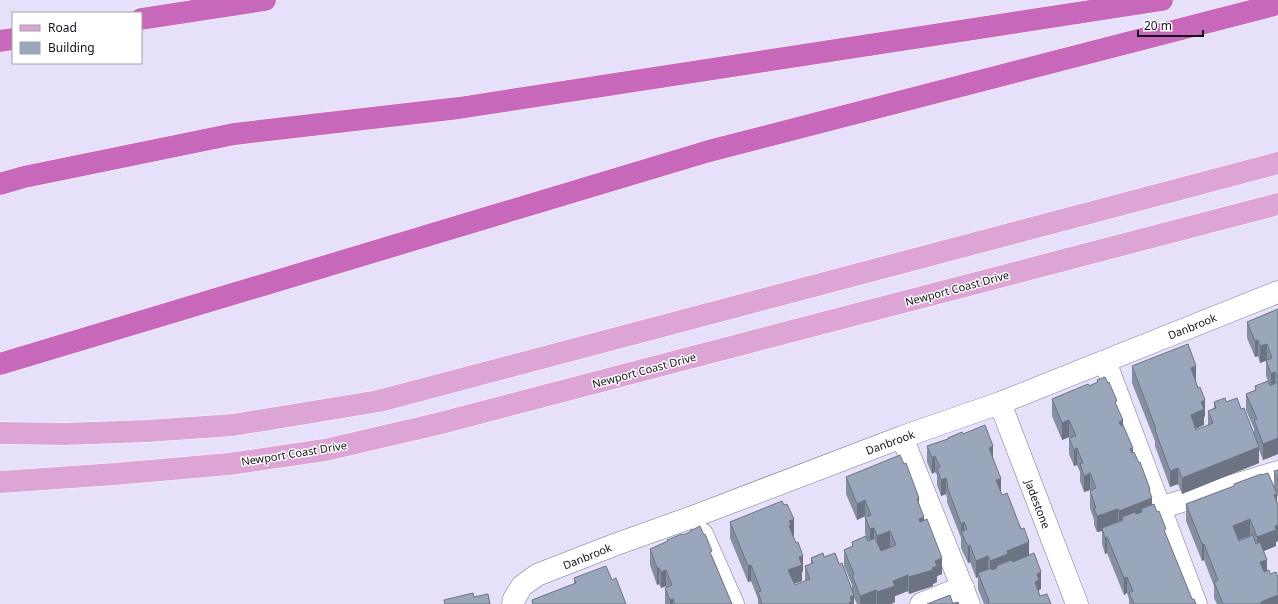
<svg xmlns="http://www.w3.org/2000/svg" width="1278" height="604" font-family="'Noto Sans',sans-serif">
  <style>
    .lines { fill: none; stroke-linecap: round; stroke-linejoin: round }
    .minor-casing { stroke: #7b758c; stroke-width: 23 }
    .major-casing { stroke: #fff; stroke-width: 23 }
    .highway-casing { stroke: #fff; stroke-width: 23 }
    .minor { stroke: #fff; stroke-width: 22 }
    .major { stroke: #dda4d6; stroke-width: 22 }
    .highway { stroke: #c768ba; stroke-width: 22 }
    .wall { fill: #848fa2; fill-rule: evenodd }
    .shaded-wall { fill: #6c7484 }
    .building { fill: #9aa6bc; stroke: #6c7484 }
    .labels { text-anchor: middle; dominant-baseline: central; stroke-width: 3; stroke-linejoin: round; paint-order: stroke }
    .street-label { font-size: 11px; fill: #15121b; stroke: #fff }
  </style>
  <rect width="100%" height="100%" fill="#e7e0fa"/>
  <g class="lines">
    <defs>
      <path id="minor" d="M 1105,361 L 1196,604
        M 1000,403 L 1077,604
        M 902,437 L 969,604
        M 1159,508 L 1278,472
        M 702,534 L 733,604
        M 513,604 L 514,599 L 522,586 L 537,575 L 614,545 L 695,516 L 902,437 L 1000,403 L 1278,292
        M 921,604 L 963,587"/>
      <path id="major" d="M 0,433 L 65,434 L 147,431 L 233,425 L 379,401 L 1278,163
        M 0,482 L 115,474 L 229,464 L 325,450 L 437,424 L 1278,204"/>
      <path id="highway" d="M 141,19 L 265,0
        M 0,41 L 13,39
        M 0,184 L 24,177 L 234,134 L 459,108 L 1162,0
        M 0,364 L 709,151 L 1278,4"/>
    </defs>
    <use href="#minor" class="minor-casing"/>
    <use href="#major" class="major-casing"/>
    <use href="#highway" class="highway-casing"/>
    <use href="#minor" class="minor"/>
    <use href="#major" class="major"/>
    <use href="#highway" class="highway"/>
  </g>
  <path class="wall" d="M 1278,309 L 1278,454 L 1263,460 L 1259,450 L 1259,463 L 1182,494 L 1178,484 L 1170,487 L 1155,446 L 1155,441 L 1132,383 L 1132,366 L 1196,382 L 1205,416 L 1204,417 L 1204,425 L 1196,429 L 1196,430 L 1208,425 L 1208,411 L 1214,408 L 1214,402 L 1226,402 L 1241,409 L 1254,433 L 1254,429 L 1246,410 L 1246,394 L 1255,390 L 1255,386 L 1268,381 L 1266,376 L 1266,361 L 1260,363 L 1258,356 L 1255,357 L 1247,338 L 1247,322 Z
    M 1097,380 L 1117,406 L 1133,453 L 1150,494 L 1152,505 L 1166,535 L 1192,599 L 1196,604 L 1129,604 L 1129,599 L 1127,593 L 1124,595 L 1107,553 L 1105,554 L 1102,544 L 1102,531 L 1097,532 L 1094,525 L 1094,520 L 1090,508 L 1090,491 L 1091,491 L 1090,490 L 1084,492 L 1080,481 L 1080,472 L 1077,465 L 1074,466 L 1069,454 L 1069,438 L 1070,438 L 1069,437 L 1062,440 L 1052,416 L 1052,399 L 1089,386 L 1097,382 Z
    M 963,434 L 993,458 L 1001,492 L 1029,555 L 1041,589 L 1039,590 L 1039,594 L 1040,596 L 1051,604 L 984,604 L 978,589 L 978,577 L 976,578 L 970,562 L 968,563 L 961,548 L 961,538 L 947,502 L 947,498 L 946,494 L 941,496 L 937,485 L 937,475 L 935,472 L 932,474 L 927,462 L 927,446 L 948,439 L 948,438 Z
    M 1278,470 L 1278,498 L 1277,494 L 1277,502 L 1278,505 L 1278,541 L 1276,542 L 1276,546 L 1263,551 L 1267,571 L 1278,604 L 1217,604 L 1214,598 L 1214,586 L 1204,560 L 1202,561 L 1186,521 L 1186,504 L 1234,486 L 1234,484 L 1261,475 L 1274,487 L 1274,471 ZM 1250,536 L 1239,541 L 1239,540 Z
    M 846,477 L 919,506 L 924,521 L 942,574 L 937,576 L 937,582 L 933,584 L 933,586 L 909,594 L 908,591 L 895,596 L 895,602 L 891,604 L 857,604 L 854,598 L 854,604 L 758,604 L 758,599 L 751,581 L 748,582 L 730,538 L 730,522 L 794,536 L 793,536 L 803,572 L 802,572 L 802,581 L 794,584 L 795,585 L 805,581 L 805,566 L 811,564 L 811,558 L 824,557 L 839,564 L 852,589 L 852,585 L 844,566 L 844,550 L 852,546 L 852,542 L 866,536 L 865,534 L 865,517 L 866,517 L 865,516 L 857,520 L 846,494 Z
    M 690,531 L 712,556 L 732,604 L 665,604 L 665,588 L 666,588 L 666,586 L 661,588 L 659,584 L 657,585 L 650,565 L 650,549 L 667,542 L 667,540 L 683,535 L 690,532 Z
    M 574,578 L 612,580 L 626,604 L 532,604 L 532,600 L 574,584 Z"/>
  <path class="shaded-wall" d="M 1258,340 L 1258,356 L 1255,357 L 1255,341 Z
    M 1267,344 L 1267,360 L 1260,363 L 1260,346 Z
    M 1196,366 L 1196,382 L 1191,385 L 1191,368 Z
    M 1275,372 L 1275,388 L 1271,390 L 1271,374 Z
    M 1205,400 L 1205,416 L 1204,417 L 1204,425 L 1191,431 L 1191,415 L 1201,402 Z
    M 1069,420 L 1069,437 L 1062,440 L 1062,423 Z
    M 1123,420 L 1123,436 L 1119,422 Z
    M 1278,438 L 1278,454 L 1263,460 L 1263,444 Z
    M 993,446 L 993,463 L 989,448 Z
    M 1259,447 L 1259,463 L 1182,494 L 1182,478 Z
    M 1077,448 L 1077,465 L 1074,466 L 1074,450 Z
    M 1133,448 L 1133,464 L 1130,449 Z
    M 935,456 L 935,472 L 932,474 L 932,458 Z
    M 1178,468 L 1178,484 L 1170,487 L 1170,471 Z
    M 1090,473 L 1090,490 L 1084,492 L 1084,476 Z
    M 946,478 L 946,494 L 941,496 L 941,480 Z
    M 1001,479 L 1001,495 L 996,480 Z
    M 1150,489 L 1150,498 L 1152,498 L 1152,514 L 1142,512 L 1141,509 L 1141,519 L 1122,517 L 1122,527 L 1119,528 L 1119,511 Z
    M 1277,494 L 1277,510 L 1274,495 Z
    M 919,498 L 919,515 L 917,499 Z
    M 865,500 L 865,516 L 857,520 L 857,504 Z
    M 1118,509 L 1118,525 L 1102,528 L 1102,531 L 1097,532 L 1097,516 Z
    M 924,517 L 924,534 L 919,519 Z
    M 794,519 L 794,536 L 791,537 L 789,542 L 789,521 Z
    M 1250,519 L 1250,536 L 1233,542 L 1233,526 Z
    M 964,522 L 964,539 L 961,533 L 961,524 Z
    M 1278,525 L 1278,541 L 1276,542 L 1276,546 L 1257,554 L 1257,537 L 1275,526 Z
    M 874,528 L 874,544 L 870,546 L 870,529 Z
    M 890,531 L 890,548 L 877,553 L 877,536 Z
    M 1107,537 L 1107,553 L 1105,554 L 1105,538 Z
    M 1029,542 L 1029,559 L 997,568 L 996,566 L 996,575 L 990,577 L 990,561 L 1007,551 Z
    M 1202,544 L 1204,544 L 1204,560 L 1202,561 Z
    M 970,545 L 970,562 L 968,563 L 968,546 Z
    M 803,556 L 803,572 L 802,572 L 802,581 L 788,586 L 788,570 L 799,557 Z
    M 988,556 L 988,573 L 978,573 L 978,577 L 976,578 L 976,561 Z
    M 942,558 L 942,574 L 937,576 L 937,582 L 933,584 L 933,586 L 909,594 L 909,577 L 932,568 L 935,561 Z
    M 1267,560 L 1267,576 L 1260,579 L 1260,562 Z
    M 751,565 L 751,581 L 748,582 L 748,566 Z
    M 657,568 L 659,568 L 659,584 L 657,585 Z
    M 666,570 L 666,586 L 661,588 L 661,572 Z
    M 1041,572 L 1041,589 L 1039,590 L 1039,596 L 1035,582 L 1037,574 Z
    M 908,575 L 908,591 L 895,596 L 895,602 L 891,604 L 877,604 L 877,592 L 893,581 Z
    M 1127,577 L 1127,593 L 1124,595 L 1124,578 Z
    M 876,590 L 876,604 L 860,604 L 860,596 Z
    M 854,595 L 854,604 L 849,604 L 850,597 Z
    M 1278,595 L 1278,604 L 1259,604 L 1261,602 Z
    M 673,599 L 673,604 L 670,604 L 670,600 Z"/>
  <path class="building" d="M 1278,309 L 1278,378 L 1275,372 L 1271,374 L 1266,360 L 1272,358 L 1267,344 L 1260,346 L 1258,340 L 1255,341 L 1247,322 Z
    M 1188,344 L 1196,366 L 1191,368 L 1198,388 L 1200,387 L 1205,400 L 1201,402 L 1204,409 L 1191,415 L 1196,430 L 1213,423 L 1208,411 L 1216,408 L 1214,402 L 1225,398 L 1226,402 L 1237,398 L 1241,409 L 1244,408 L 1259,447 L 1182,478 L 1178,468 L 1170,471 L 1155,430 L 1156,429 L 1132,366 Z
    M 1105,377 L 1108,383 L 1109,382 L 1117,401 L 1115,402 L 1123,420 L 1119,422 L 1121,426 L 1123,425 L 1133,448 L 1130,449 L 1132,453 L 1134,452 L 1139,463 L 1140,462 L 1150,489 L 1149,490 L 1152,498 L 1119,511 L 1118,509 L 1097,516 L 1094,508 L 1096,508 L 1090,491 L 1096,488 L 1090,473 L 1084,476 L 1080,464 L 1083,463 L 1077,448 L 1074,450 L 1069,438 L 1076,436 L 1069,420 L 1062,423 L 1052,399 L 1088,384 L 1089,386 L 1098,382 L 1097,380 Z
    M 1268,381 L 1270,386 L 1277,382 L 1278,385 L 1278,438 L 1263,444 L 1254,420 L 1257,419 L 1246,394 L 1256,390 L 1255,386 Z
    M 985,425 L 993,446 L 989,448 L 1001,479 L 996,480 L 1002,495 L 1007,493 L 1021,529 L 1024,528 L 1029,542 L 1007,551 L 1008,554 L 990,561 L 988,556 L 976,561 L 970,545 L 968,546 L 961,532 L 967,529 L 964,522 L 961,524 L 947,486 L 948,486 L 946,478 L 941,480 L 937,468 L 940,467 L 935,456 L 932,458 L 927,446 L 948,439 L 948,438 L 962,432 L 963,434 Z
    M 900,455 L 904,464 L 906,463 L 919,498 L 917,499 L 924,517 L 919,519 L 920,522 L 927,519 L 942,558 L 935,561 L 937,566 L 932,568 L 933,570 L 909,577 L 908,575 L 893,581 L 895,586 L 877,592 L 876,590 L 860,596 L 852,575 L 854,574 L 844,550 L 853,546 L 852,542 L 866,536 L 868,541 L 875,538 L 881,551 L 896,545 L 890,531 L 877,536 L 874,528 L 870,529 L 865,517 L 871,515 L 865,500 L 857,504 L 846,477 Z
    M 1278,470 L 1278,481 L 1274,471 Z
    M 1268,473 L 1277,494 L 1274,495 L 1278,505 L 1278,525 L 1275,526 L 1276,530 L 1257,537 L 1250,519 L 1233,526 L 1239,541 L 1253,535 L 1256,544 L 1260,542 L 1267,560 L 1260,562 L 1264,572 L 1269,570 L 1270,574 L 1276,572 L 1278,577 L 1278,595 L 1261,602 L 1262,603 L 1259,604 L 1223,604 L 1214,582 L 1218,580 L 1204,544 L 1202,544 L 1186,504 L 1234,486 L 1234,484 L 1261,474 L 1261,475 Z
    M 782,501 L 784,505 L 787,504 L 794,519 L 789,521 L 791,525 L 789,526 L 796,543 L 798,542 L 803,556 L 799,557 L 802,565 L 788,570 L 795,585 L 810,579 L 805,566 L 813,563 L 811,558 L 823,553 L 824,557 L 835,553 L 839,564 L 842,563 L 854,595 L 850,597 L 852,602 L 849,602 L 850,604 L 762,604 L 758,592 L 761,591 L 751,565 L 748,566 L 730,522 Z
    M 1154,504 L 1157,512 L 1159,511 L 1166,529 L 1164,530 L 1192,599 L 1194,599 L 1196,604 L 1134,604 L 1129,593 L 1133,591 L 1127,577 L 1124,578 L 1107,537 L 1105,538 L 1102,528 L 1123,520 L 1122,517 L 1135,512 L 1136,514 L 1142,512 L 1141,509 Z
    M 700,526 L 704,535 L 705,534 L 712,551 L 710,552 L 732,604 L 675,604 L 673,599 L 670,600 L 665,588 L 672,585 L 666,570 L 661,572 L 659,568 L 657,568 L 650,549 L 668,541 L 667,540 L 682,534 L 683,535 L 690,532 L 690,531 Z
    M 1034,553 L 1041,572 L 1037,574 L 1039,580 L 1035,582 L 1040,596 L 1047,594 L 1051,604 L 989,604 L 988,601 L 989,601 L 978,573 L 991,568 L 992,570 L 997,568 L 996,566 L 1011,560 L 1013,562 Z
    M 606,566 L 612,580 L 616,578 L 626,604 L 533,604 L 532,600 L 576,583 L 574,578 Z
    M 473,593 L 474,597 L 488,594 L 490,604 L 444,604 L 445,604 L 444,600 Z
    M 950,595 L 953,604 L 927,604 Z
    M 958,602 L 959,604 L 953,604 Z"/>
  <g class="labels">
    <g class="street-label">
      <text transform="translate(957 288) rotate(-15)">Newport Coast Drive</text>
      <text transform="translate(1192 326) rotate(-22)">Danbrook</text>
      <text transform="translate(644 370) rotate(-15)">Newport Coast Drive</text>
      <text transform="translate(890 442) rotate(-20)">Danbrook</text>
      <text transform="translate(294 453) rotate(-9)">Newport Coast Drive</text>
      <text transform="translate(1038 504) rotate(69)">Jadestone</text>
      <text transform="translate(587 556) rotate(-22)">Danbrook</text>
    </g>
  </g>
  <rect x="12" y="12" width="130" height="52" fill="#ffffff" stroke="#a1a0a4"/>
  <rect x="20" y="25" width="20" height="6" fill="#dda4d6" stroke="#a1a0a4"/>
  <text x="48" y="32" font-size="12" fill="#15121b">Road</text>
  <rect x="20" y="42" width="20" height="12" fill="#9aa6bc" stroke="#a1a0a4"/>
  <text x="48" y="52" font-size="12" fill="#15121b">Building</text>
  <path d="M1138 30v6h65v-6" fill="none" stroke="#15121b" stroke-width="2"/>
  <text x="1144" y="30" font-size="12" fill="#15121b" stroke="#ffffff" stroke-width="3" paint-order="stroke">20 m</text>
</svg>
